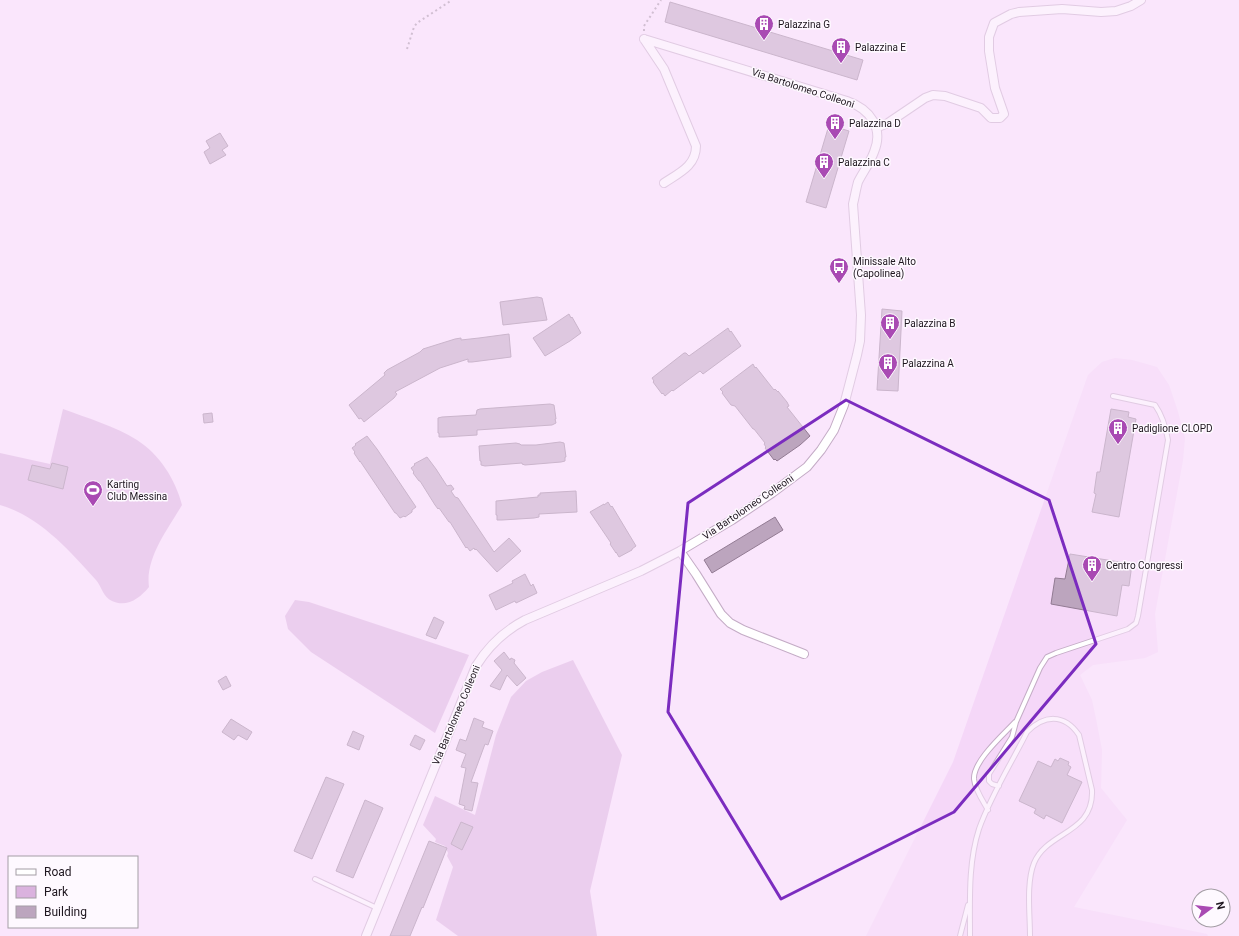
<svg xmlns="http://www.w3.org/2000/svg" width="1239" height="936" font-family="Roboto,sans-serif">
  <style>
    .built { fill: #f5d7f8 }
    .green { fill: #dab2de }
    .building { fill: #bca5be; stroke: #927b93 }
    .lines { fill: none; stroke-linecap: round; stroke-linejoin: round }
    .lane-casing { stroke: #c4acc6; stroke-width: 6 }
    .street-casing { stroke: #c4acc6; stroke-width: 10 }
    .path { stroke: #a091a1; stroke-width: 2; stroke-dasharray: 2 3; stroke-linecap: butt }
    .lane { stroke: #fff; stroke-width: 4 }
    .street { stroke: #fff; stroke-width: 8 }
    .marked { fill: none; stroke: #7b2cbf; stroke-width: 3; stroke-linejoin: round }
    .labels { text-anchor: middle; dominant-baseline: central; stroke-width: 3; stroke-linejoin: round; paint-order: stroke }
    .poi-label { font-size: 10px; fill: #1e161f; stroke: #fef9ff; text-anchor: start }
    .street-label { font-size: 10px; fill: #1e161f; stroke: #fef9ff }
  </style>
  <rect width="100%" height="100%" fill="#fae6fc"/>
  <path class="built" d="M 1115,358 L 1132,360 L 1157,367 L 1169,385 L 1178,412 L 1185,438 L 1183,460 L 1155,614 L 1158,652 L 1145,658 L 1093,665 L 1080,675 L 1092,700 L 1096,719 L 1102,750 L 1101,788 L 1127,820 L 1074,907 L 1207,934 L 1208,936 L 866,936 L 953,762 L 1088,375 L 1102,362 Z"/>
  <path class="green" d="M 63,409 C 87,418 115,426 137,440 C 160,455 175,479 182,505 C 168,529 145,558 149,587 C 140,598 127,608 112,601 C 103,597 102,587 96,580 C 69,550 39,516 0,505 L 0,453 L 50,464 Z
    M 295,600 L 309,602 L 469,655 L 435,733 L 311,652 L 288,629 L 285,616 Z
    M 573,660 L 622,755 L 590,891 L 597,936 L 458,936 L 436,920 L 453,867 L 447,856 L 448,853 L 445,846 L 435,842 L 436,839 L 423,825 L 435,796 L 475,815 L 496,735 L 511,697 L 526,681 L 542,672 Z"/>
  <path class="building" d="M 670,2 L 863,60 L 857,80 L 665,22 Z
    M 829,125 L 849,131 L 826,208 L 806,202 Z
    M 220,133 L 228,146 L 222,150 L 226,155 L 210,164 L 204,152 L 210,148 L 206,141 Z
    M 537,297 L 542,298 L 547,320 L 503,325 L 500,302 Z
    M 882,309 L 902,311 L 898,391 L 877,390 Z
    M 569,314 L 571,318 L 572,317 L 581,333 L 570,341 L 545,356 L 533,338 Z
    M 728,328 L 730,332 L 731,331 L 741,346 L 703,374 L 700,371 L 673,391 L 672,390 L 665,396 L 663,393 L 662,394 L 653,382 L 654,381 L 652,378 L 684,353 L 686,353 L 689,356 Z
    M 509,334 L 511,357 L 472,362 L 468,362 L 468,359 L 440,368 L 395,392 L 397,394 L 394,398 L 364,422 L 361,418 L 359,419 L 349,405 L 385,375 L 384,373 L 387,370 L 420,352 L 423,349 L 455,339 L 461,338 L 461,340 L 479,338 Z
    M 753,364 L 755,368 L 756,367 L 774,390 L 775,389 L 778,392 L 778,391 L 787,402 L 789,406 L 787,407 L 810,436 L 800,445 L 777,461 L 775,459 L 774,460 L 765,448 L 766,447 L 764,444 L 765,443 L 754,429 L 753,429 L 735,406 L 731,405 L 722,393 L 723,392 L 720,389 Z
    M 550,404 L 554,405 L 556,419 L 555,419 L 556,423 L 552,425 L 477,430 L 477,435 L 444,437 L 439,437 L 439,433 L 438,433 L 438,418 L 442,417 L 476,415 L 477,410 L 480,409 Z
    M 1111,409 L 1129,412 L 1128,417 L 1136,419 L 1119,517 L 1092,512 L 1096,494 L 1094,493 L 1097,472 L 1100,472 Z
    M 212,413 L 213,422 L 204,423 L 203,414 Z
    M 367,436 L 377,449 L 416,507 L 412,510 L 412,512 L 405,517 L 404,516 L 400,518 L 396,513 L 395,513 L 360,461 L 360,462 L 354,453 L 355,452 L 352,448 L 356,445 L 355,444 Z
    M 560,442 L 564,443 L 566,457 L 565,457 L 565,461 L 561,462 L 525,465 L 522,464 L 522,463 L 485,466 L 481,465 L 481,461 L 480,461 L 479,446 L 516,443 L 520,444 L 521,445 L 536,445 Z
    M 427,457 L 436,469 L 447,486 L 451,485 L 454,489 L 451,491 L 455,497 L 458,498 L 494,552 L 509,538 L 521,551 L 497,572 L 476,549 L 475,550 L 474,548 L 470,551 L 467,547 L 466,548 L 450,522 L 449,522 L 439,508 L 438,509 L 435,505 L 420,481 L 419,481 L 413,473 L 414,472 L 411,468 L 415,465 L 414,464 Z
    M 52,463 L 68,467 L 63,489 L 28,480 L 32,465 L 50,469 Z
    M 576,491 L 577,512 L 539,514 L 539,517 L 534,518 L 502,520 L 497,520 L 497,515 L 496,515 L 496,501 L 538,497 L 538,495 L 540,495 L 540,493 Z
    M 608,502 L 611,507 L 612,506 L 636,546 L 632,549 L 632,550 L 619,557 L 616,552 L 616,553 L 610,544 L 611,543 L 590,512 L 604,504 L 604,505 Z
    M 775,517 L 783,530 L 712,573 L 704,560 Z
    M 1070,554 L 1132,564 L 1129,586 L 1122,585 L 1117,616 L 1051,604 L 1055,578 L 1065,579 Z
    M 525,574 L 531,586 L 533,584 L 537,593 L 516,603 L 515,601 L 496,610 L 489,595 L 513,583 L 512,581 Z
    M 434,617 L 444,622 L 436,639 L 426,635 Z
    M 504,652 L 510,660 L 511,658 L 515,660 L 514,663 L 526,678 L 517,686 L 507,675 L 500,690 L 490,686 L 502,670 L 494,661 Z
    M 226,676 L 231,686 L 223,690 L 218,681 Z
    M 474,718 L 484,722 L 482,727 L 493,731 L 488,745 L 485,744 L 471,782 L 478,783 L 472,811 L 464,809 L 465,806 L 459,804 L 466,768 L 461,767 L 466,754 L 456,750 L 460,739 L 466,741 Z
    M 231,719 L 252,732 L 247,740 L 238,735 L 234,740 L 222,732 Z
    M 353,731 L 364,736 L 359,750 L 347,745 Z
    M 415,735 L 425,740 L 420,750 L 410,745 Z
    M 1060,758 L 1069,762 L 1068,765 L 1071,767 L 1067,775 L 1082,782 L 1062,823 L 1046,815 L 1044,819 L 1034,813 L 1036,809 L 1019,801 L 1038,761 L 1051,767 L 1055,759 L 1058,761 Z
    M 326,777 L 344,784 L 312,859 L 294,851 Z
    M 365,800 L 383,808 L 353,878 L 336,871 Z
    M 461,822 L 473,827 L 462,850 L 451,844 Z
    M 429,841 L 447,848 L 423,908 L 422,907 L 410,936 L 390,936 Z"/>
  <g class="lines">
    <defs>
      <path id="lane" d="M 999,786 L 992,784 L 989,781 L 989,774 L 1012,737 L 1016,722 L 1040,668 L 1047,657 L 1056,653 L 1128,629 L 1136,623 L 1138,616 L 1168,440 C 1166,428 1162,415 1155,405 L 1113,396
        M 988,810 C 983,801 975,790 974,779 C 973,761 1004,734 1015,722
        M 315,879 L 377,908
        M 960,936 L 968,905
        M 970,936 C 970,900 968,863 979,829 C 991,795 1011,764 1027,732 C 1044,715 1064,713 1079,735 L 1092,790 C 1094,834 1047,831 1034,863 C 1026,883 1030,914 1030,936"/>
      <path id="street" d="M 644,39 L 664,69 L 696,146 C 696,166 679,173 664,183
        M 876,128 L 888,123 L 925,98 L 933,95 L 945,96 L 981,108 L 991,118 L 1000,118 L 1004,114 L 995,88 L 989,51 L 989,37 L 994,23 L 1011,14 L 1019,12 L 1062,9 L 1101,12 L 1116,11 L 1131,6 L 1141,0
        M 680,551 L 696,574 L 721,614 L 730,623 L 743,630 L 804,654
        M 366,936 L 476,666 C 489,645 504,631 525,620 L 641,571 L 680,551 L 732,520 L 772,493 L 807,467 L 821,450 L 834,430 L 844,405 L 857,355 L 860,341 L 861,315 L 853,204 C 855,196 856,189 858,182 C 863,172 870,163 874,152 C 884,128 870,109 847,101 L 644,39"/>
    </defs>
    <use href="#lane" class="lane-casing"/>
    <use href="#street" class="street-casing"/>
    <path class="path" d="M 644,31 L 644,26 L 661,0
      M 407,49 L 414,27 L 417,23 L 452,0"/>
    <use href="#lane" class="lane"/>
    <use href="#street" class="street"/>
  </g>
  <path d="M0 0H1239V936H0ZM 846,400 L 1049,500 L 1096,644 L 954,812 L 781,899 L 668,712 L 688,503 Z" fill="#fae6fc" fill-opacity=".55" fill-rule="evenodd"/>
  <path class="marked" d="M 846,400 L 1049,500 L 1096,644 L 954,812 L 781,899 L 668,712 L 688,503 Z"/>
  <defs>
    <symbol id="building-pin" viewBox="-11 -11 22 30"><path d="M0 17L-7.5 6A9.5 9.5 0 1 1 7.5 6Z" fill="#a94ab3" stroke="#fef9ff"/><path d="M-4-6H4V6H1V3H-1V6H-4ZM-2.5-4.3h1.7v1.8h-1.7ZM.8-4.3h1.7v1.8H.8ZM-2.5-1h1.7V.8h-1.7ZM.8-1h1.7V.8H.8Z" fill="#fff"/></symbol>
    <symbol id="bus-pin" viewBox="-11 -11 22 30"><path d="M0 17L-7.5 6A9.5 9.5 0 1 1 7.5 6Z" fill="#a94ab3" stroke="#fef9ff"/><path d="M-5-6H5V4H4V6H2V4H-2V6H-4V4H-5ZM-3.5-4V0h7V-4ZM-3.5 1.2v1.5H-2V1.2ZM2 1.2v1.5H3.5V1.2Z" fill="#fff"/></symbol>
    <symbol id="stadium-pin" viewBox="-11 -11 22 30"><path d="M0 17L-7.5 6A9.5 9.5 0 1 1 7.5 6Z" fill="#a94ab3" stroke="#fef9ff"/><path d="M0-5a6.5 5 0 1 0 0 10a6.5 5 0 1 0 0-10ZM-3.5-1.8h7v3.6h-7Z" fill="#fff"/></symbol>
  </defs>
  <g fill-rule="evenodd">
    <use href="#building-pin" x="753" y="13" width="22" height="30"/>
    <use href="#building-pin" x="830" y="36" width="22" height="30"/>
    <use href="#building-pin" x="824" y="112" width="22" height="30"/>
    <use href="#building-pin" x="813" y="151" width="22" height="30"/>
    <use href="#bus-pin" x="828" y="256" width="22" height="30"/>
    <use href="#building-pin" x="879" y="312" width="22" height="30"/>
    <use href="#building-pin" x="877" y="352" width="22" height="30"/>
    <use href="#building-pin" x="1107" y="417" width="22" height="30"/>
    <use href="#stadium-pin" x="82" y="479" width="22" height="30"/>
    <use href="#building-pin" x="1081" y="554" width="22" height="30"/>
  </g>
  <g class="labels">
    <g class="poi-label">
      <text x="778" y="24">Palazzina G</text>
      <text x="855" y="47">Palazzina E</text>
      <text x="849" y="123">Palazzina D</text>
      <text x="838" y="162">Palazzina C</text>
      <text x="853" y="261">Minissale Alto<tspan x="853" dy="12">(Capolinea)</tspan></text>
      <text x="904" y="323">Palazzina B</text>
      <text x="902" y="363">Palazzina A</text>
      <text x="1132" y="428">Padiglione CLOPD</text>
      <text x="107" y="484">Karting<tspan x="107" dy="12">Club Messina</tspan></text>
      <text x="1106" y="565">Centro Congressi</text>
    </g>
    <g class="street-label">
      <text transform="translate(803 88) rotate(18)">Via Bartolomeo Colleoni</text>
      <text transform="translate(748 507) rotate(-34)">Via Bartolomeo Colleoni</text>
      <text transform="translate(456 715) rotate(-67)">Via Bartolomeo Colleoni</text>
    </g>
  </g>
  <rect x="8" y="856" width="130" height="72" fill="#fef9ff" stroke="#a49ea5"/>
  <rect x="16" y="869" width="20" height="6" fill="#ffffff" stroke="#a49ea5"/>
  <text x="44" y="876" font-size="12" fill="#1e161f">Road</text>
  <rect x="16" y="886" width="20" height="12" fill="#dab2de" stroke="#a49ea5"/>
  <text x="44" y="896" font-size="12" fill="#1e161f">Park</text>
  <rect x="16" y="906" width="20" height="12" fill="#bca5be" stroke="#a49ea5"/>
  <text x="44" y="916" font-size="12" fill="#1e161f">Building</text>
  <g transform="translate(1211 908) rotate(75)"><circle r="19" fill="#fef9ff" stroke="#a49ea5"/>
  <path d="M0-3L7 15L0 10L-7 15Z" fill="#a94ab3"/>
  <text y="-6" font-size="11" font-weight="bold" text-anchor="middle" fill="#1e161f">N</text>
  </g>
</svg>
